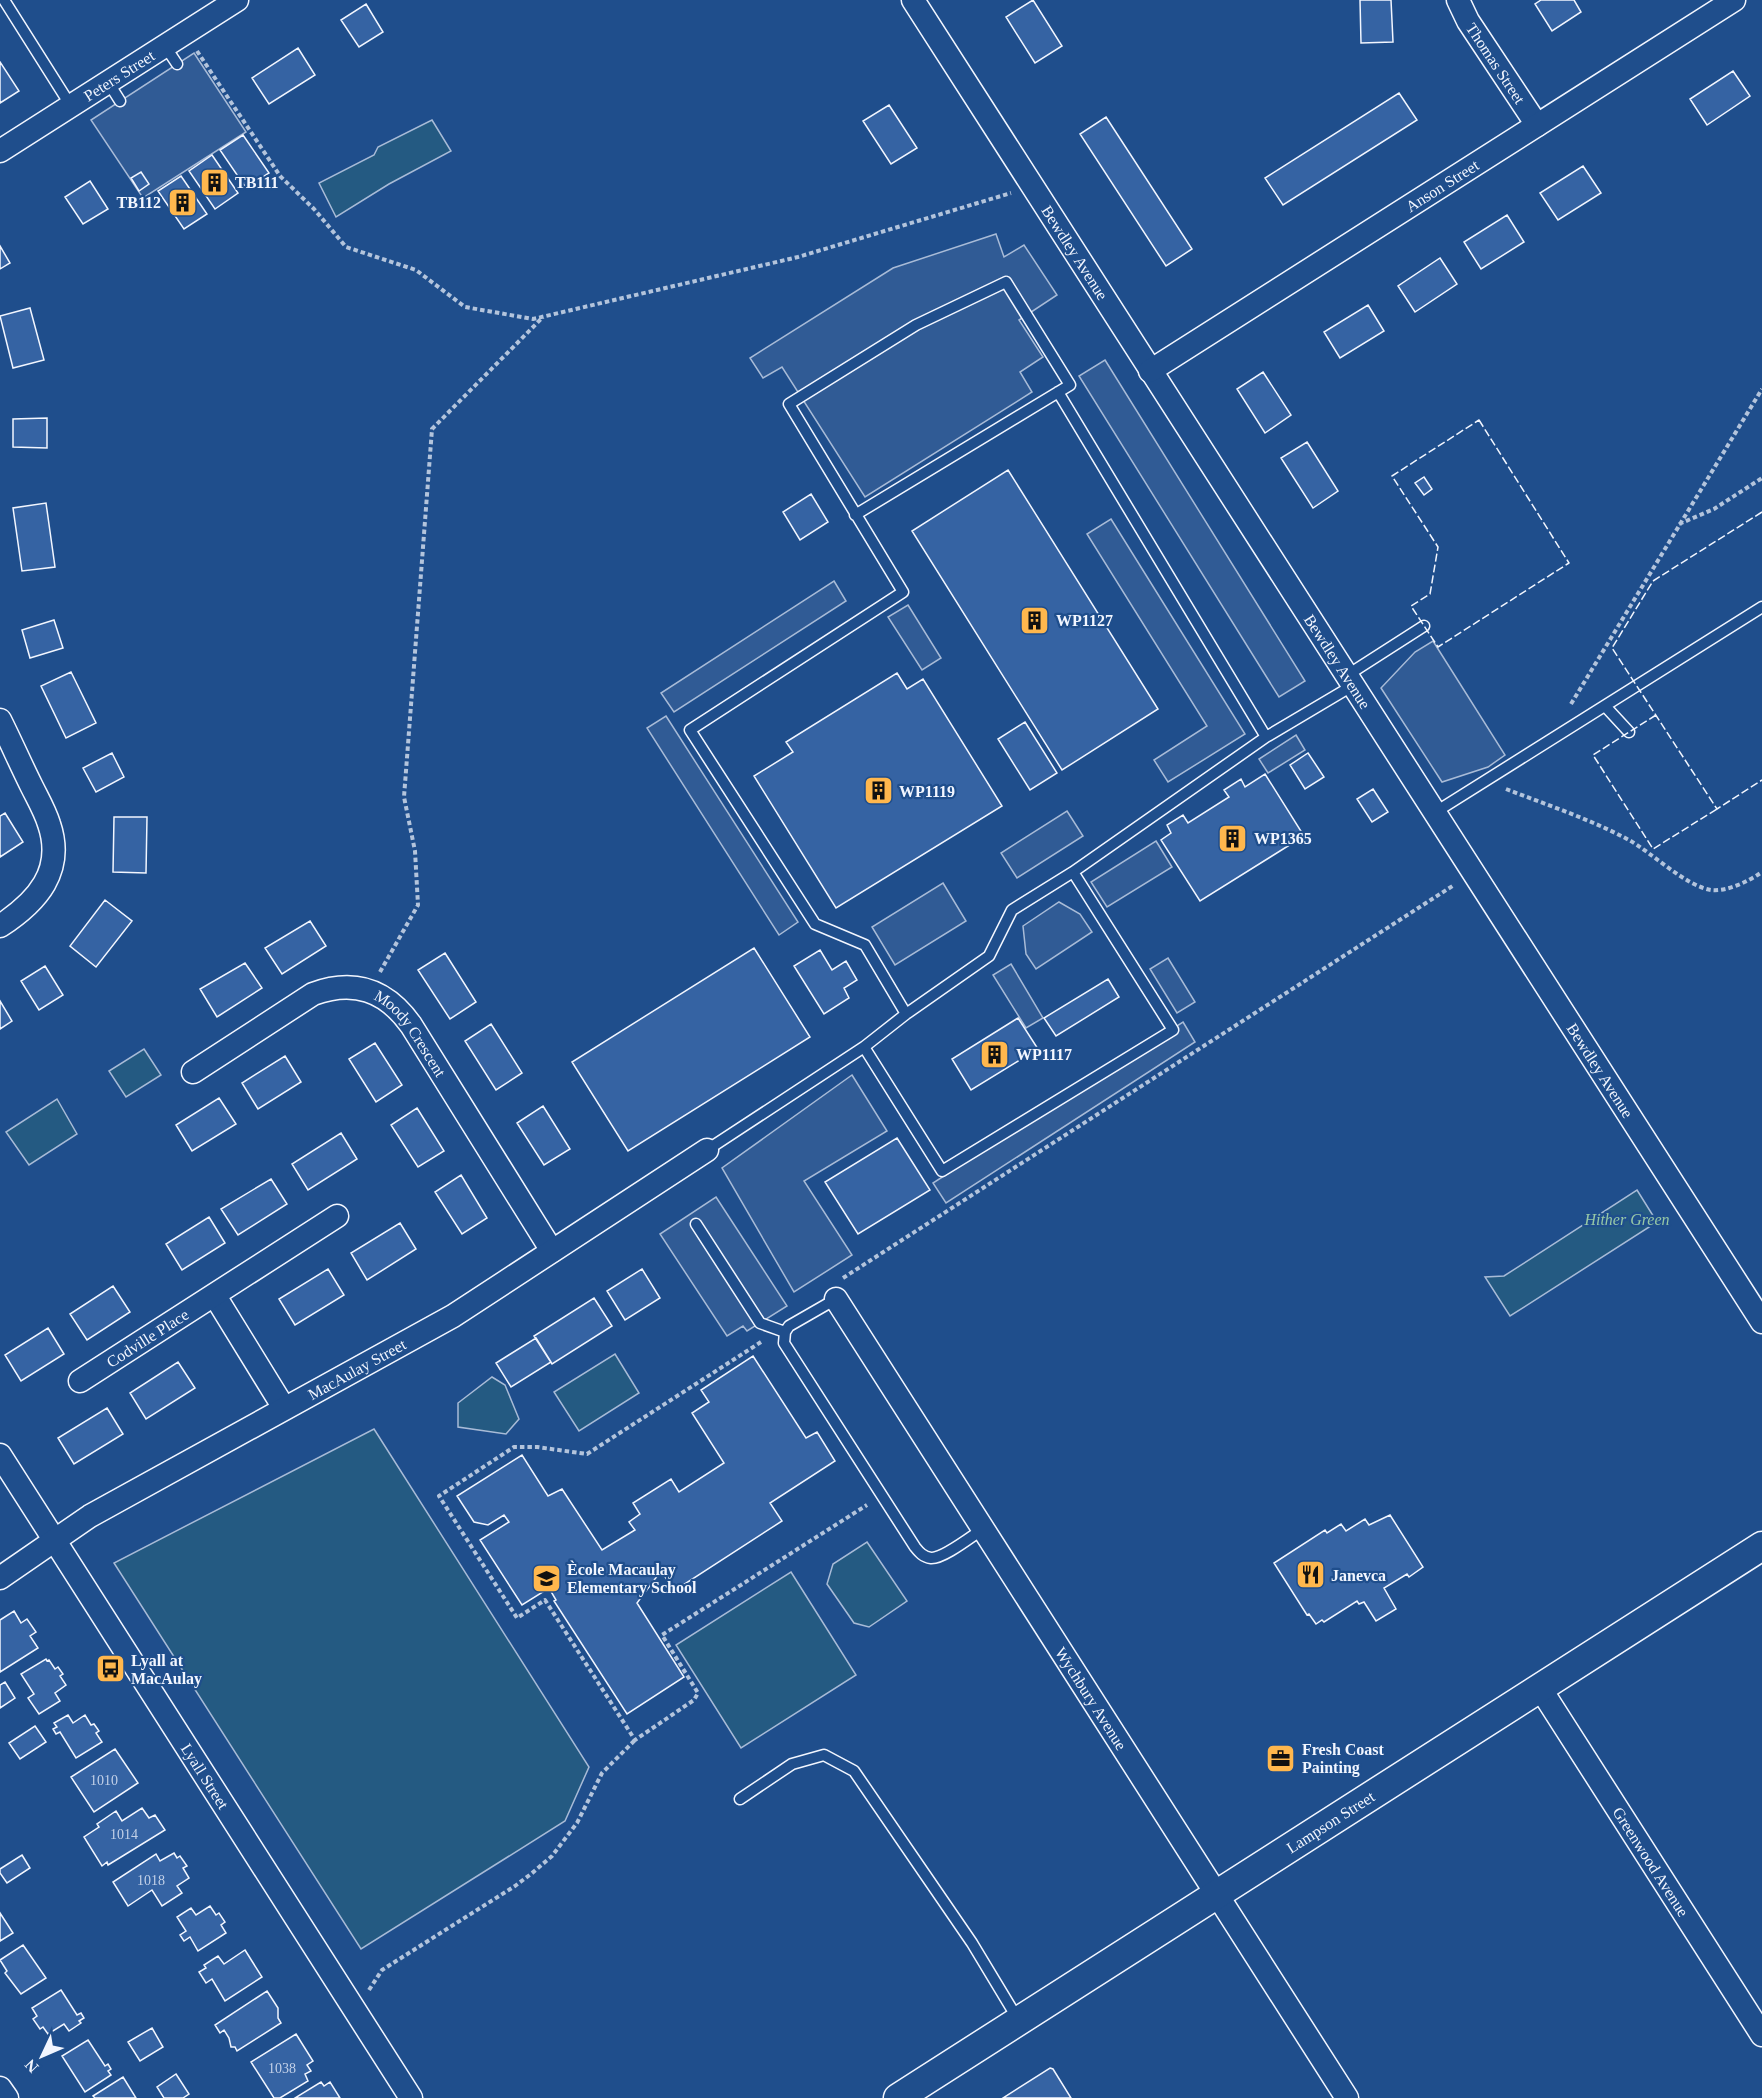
<svg xmlns="http://www.w3.org/2000/svg" width="1762" height="2098" font-family="'Times New Roman',serif">
  <style>
    .green { fill: #245a82; stroke: #a8bbd7; stroke-width: 1.5 }
    .parking { fill: #305b95; stroke: #a8bbd7; stroke-width: 1.5 }
    .building { fill: #3563a3; stroke: #f2f6ff; stroke-width: 1.5 }
    .lines { fill: none; stroke-linecap: round; stroke-linejoin: round }
    .service-casing { stroke: #f2f6ff; stroke-width: 13 }
    .minor-casing { stroke: #f2f6ff; stroke-width: 25 }
    .tertiary-casing { stroke: #f2f6ff; stroke-width: 31 }
    .path { stroke: #b3c4dc; stroke-width: 4; stroke-dasharray: 4.5 3; stroke-linecap: butt }
    .service { stroke: #1f4e8c; stroke-width: 10 }
    .minor { stroke: #1f4e8c; stroke-width: 22 }
    .tertiary { stroke: #1f4e8c; stroke-width: 28 }
    .fence { stroke: #f2f6ff; stroke-width: 1.5; stroke-dasharray: 8 3; stroke-linecap: butt }
    .labels { text-anchor: middle; dominant-baseline: central; stroke-width: 4.5; stroke-linejoin: round; paint-order: stroke }
    .number-label { font-size: 14px; fill: #c3d1e8 }
    .street-label { font-size: 16px; fill: #f2f6ff; stroke: #1f4e8c }
    .poi-label { font-size: 16px; font-weight: bold; fill: #f2f6ff; stroke: #1f4e8c; text-anchor: start }
    .park-label { font-size: 16px; font-style: italic; fill: #97c8a6; stroke: #1f4e8c }
  </style>
  <rect width="100%" height="100%" fill="#1f4e8c"/>
  <path class="green" d="M 432,120 L 451,151 L 389,184 L 336,217 L 319,183 L 374,155 L 378,147 Z
    M 144,1049 L 161,1075 L 126,1097 L 109,1071 Z
    M 57,1099 L 77,1134 L 29,1165 L 6,1132 Z
    M 1637,1190 L 1657,1222 L 1510,1316 L 1485,1277 L 1504,1276 Z
    M 615,1354 L 639,1393 L 579,1431 L 554,1392 Z
    M 492,1377 L 505,1385 L 519,1419 L 506,1434 L 458,1427 L 458,1403 Z
    M 374,1429 L 589,1767 L 565,1821 L 361,1949 L 114,1563 Z
    M 867,1542 L 907,1601 L 869,1627 L 854,1623 L 827,1584 L 833,1564 Z
    M 791,1572 L 856,1675 L 741,1748 L 676,1645 Z"/>
  <path class="parking" d="M 194,53 L 246,132 L 143,198 L 91,120 Z
    M 996,234 L 1004,257 L 1024,245 L 1057,295 L 1019,320 L 1043,357 L 1020,372 L 1032,392 L 865,497 L 782,367 L 763,378 L 750,358 L 893,268 Z
    M 1105,360 L 1305,681 L 1279,697 L 1079,376 Z
    M 1111,519 L 1245,734 L 1168,782 L 1154,760 L 1207,726 L 1087,534 Z
    M 834,581 L 846,601 L 674,712 L 661,693 Z
    M 908,605 L 941,658 L 922,670 L 888,617 Z
    M 1433,641 L 1505,755 L 1488,767 L 1442,782 L 1381,688 L 1415,652 Z
    M 666,716 L 798,922 L 779,935 L 647,728 Z
    M 1296,735 L 1305,750 L 1268,773 L 1259,759 Z
    M 1067,811 L 1083,836 L 1017,878 L 1001,853 Z
    M 1156,841 L 1172,867 L 1107,907 L 1091,882 Z
    M 943,883 L 966,921 L 895,965 L 872,927 Z
    M 1059,902 L 1080,914 L 1092,932 L 1036,969 L 1026,954 L 1023,926 Z
    M 1168,958 L 1195,1002 L 1177,1013 L 1150,969 Z
    M 1011,964 L 1043,1018 L 1026,1028 L 993,975 Z
    M 1183,1022 L 1195,1042 L 946,1203 L 933,1183 Z
    M 852,1075 L 887,1131 L 804,1181 L 852,1255 L 794,1292 L 722,1168 Z
    M 716,1197 L 787,1306 L 747,1331 L 743,1326 L 727,1336 L 660,1234 Z"/>
  <path class="building" d="M 1033,0 L 1062,46 L 1035,63 L 1006,17 Z
    M 1360,0 L 1391,0 L 1393,42 L 1361,43 Z
    M 1541,0 L 1574,0 L 1581,12 L 1552,31 L 1535,4 Z
    M 366,4 L 383,32 L 359,47 L 341,20 Z
    M 298,48 L 315,75 L 269,104 L 252,78 Z
    M 0,62 L 19,91 L 0,103 Z
    M 1733,71 L 1750,96 L 1707,125 L 1690,99 Z
    M 1399,93 L 1417,120 L 1283,205 L 1265,178 Z
    M 889,105 L 917,148 L 891,164 L 863,121 Z
    M 1106,117 L 1192,249 L 1166,266 L 1080,134 Z
    M 243,135 L 269,173 L 246,188 L 220,150 Z
    M 212,155 L 238,193 L 215,209 L 189,171 Z
    M 1583,166 L 1601,193 L 1558,220 L 1540,193 Z
    M 141,172 L 149,184 L 139,191 L 131,178 Z
    M 181,176 L 207,214 L 184,229 L 158,191 Z
    M 90,181 L 108,209 L 83,224 L 65,197 Z
    M 1507,215 L 1524,242 L 1481,269 L 1464,242 Z
    M 0,246 L 10,263 L 0,269 Z
    M 1440,258 L 1457,284 L 1415,312 L 1398,286 Z
    M 1368,305 L 1384,331 L 1340,358 L 1324,332 Z
    M 30,308 L 44,360 L 13,368 L 0,316 Z
    M 1263,372 L 1291,415 L 1265,433 L 1237,389 Z
    M 47,418 L 47,448 L 13,447 L 13,419 Z
    M 1307,442 L 1338,491 L 1313,508 L 1281,458 Z
    M 1008,470 L 1158,709 L 1062,770 L 912,531 Z
    M 1424,477 L 1432,489 L 1424,495 L 1415,483 Z
    M 811,494 L 828,522 L 800,540 L 783,512 Z
    M 46,503 L 55,567 L 22,571 L 13,508 Z
    M 54,620 L 63,648 L 30,658 L 22,630 Z
    M 71,672 L 96,723 L 66,738 L 41,686 Z
    M 897,673 L 907,689 L 923,679 L 1002,806 L 836,908 L 754,776 L 793,752 L 786,742 Z
    M 1025,722 L 1057,773 L 1030,790 L 998,739 Z
    M 112,753 L 124,777 L 96,792 L 83,768 Z
    M 1308,753 L 1324,777 L 1305,789 L 1290,765 Z
    M 1265,774 L 1304,836 L 1200,901 L 1161,840 L 1171,833 L 1167,825 L 1183,815 L 1188,823 L 1229,797 L 1224,790 L 1241,779 L 1245,787 Z
    M 1373,789 L 1388,812 L 1372,822 L 1357,799 Z
    M 5,813 L 23,842 L 0,857 L 0,816 Z
    M 114,817 L 147,817 L 146,873 L 113,872 Z
    M 105,900 L 132,921 L 96,967 L 70,946 Z
    M 310,921 L 326,946 L 282,974 L 265,948 Z
    M 754,948 L 810,1037 L 628,1151 L 572,1062 Z
    M 820,950 L 832,970 L 846,961 L 857,980 L 844,988 L 849,998 L 824,1014 L 794,966 Z
    M 445,953 L 476,1002 L 450,1019 L 418,970 Z
    M 245,963 L 262,988 L 217,1017 L 200,989 Z
    M 45,966 L 63,995 L 39,1010 L 21,981 Z
    M 1108,979 L 1119,997 L 1056,1036 L 1044,1018 Z
    M 0,1001 L 12,1021 L 0,1029 Z
    M 1018,1018 L 1038,1049 L 971,1090 L 952,1059 Z
    M 491,1024 L 522,1073 L 496,1090 L 465,1041 Z
    M 375,1043 L 402,1085 L 376,1102 L 349,1059 Z
    M 285,1056 L 301,1082 L 258,1109 L 242,1083 Z
    M 219,1098 L 236,1124 L 192,1151 L 176,1125 Z
    M 543,1106 L 570,1149 L 544,1165 L 517,1123 Z
    M 417,1108 L 444,1151 L 418,1167 L 391,1125 Z
    M 341,1133 L 357,1159 L 308,1190 L 292,1164 Z
    M 897,1138 L 930,1190 L 858,1234 L 825,1182 Z
    M 461,1175 L 487,1218 L 462,1234 L 435,1192 Z
    M 271,1179 L 287,1204 L 238,1235 L 221,1209 Z
    M 209,1217 L 225,1243 L 182,1270 L 166,1244 Z
    M 400,1223 L 416,1249 L 367,1280 L 351,1253 Z
    M 328,1269 L 344,1295 L 295,1325 L 279,1299 Z
    M 642,1269 L 660,1298 L 625,1320 L 607,1291 Z
    M 113,1286 L 130,1312 L 87,1340 L 70,1314 Z
    M 594,1298 L 612,1326 L 552,1364 L 534,1336 Z
    M 48,1328 L 64,1354 L 21,1381 L 5,1355 Z
    M 536,1338 L 551,1362 L 511,1387 L 496,1363 Z
    M 753,1356 L 806,1438 L 817,1432 L 835,1461 L 770,1503 L 782,1521 L 674,1591 L 659,1567 L 655,1570 L 658,1575 L 637,1603 L 684,1677 L 627,1714 L 554,1601 L 556,1600 L 549,1588 L 522,1605 L 480,1540 L 509,1522 L 504,1515 L 488,1525 L 474,1522 L 457,1496 L 522,1455 L 548,1496 L 562,1489 L 602,1550 L 635,1530 L 629,1522 L 640,1514 L 633,1503 L 671,1479 L 679,1492 L 724,1463 L 692,1413 L 709,1402 L 701,1390 Z
    M 178,1362 L 195,1388 L 146,1419 L 130,1393 Z
    M 107,1408 L 123,1434 L 74,1464 L 58,1438 Z
    M 1390,1515 L 1423,1567 L 1409,1577 L 1407,1574 L 1384,1588 L 1396,1609 L 1376,1621 L 1364,1602 L 1359,1604 L 1357,1601 L 1324,1622 L 1322,1620 L 1316,1624 L 1309,1614 L 1307,1615 L 1274,1563 L 1325,1530 L 1327,1533 L 1341,1524 L 1346,1531 L 1365,1519 L 1369,1525 Z
    M 14,1611 L 21,1623 L 27,1619 L 36,1632 L 30,1636 L 38,1648 L 0,1672 L 0,1620 Z
    M 46,1659 L 47,1661 L 49,1660 L 55,1669 L 58,1667 L 63,1674 L 60,1676 L 66,1685 L 55,1693 L 60,1701 L 39,1714 L 28,1698 L 34,1694 L 21,1674 Z
    M 5,1682 L 15,1698 L 0,1708 L 0,1685 Z
    M 68,1715 L 73,1723 L 85,1715 L 91,1725 L 94,1724 L 99,1731 L 96,1733 L 102,1742 L 76,1758 L 60,1732 L 56,1734 L 53,1729 L 57,1727 L 54,1723 Z
    M 35,1726 L 46,1742 L 20,1759 L 9,1743 Z
    M 115,1749 L 138,1783 L 94,1812 L 71,1777 Z
    M 142,1808 L 149,1818 L 155,1815 L 165,1830 L 108,1865 L 107,1862 L 102,1866 L 84,1837 L 99,1827 L 97,1824 L 116,1811 L 122,1821 Z
    M 174,1853 L 177,1858 L 180,1856 L 187,1866 L 183,1868 L 189,1878 L 177,1886 L 182,1893 L 162,1906 L 152,1890 L 128,1906 L 113,1882 L 156,1854 L 160,1861 Z
    M 22,1855 L 30,1868 L 7,1883 L 0,1873 L 0,1869 Z
    M 210,1906 L 216,1915 L 219,1913 L 225,1922 L 221,1925 L 226,1933 L 198,1951 L 190,1937 L 184,1941 L 180,1935 L 186,1931 L 177,1917 L 191,1908 L 196,1915 Z
    M 0,1913 L 13,1933 L 0,1941 Z
    M 23,1945 L 46,1978 L 21,1994 L 5,1973 L 7,1971 L 0,1960 Z
    M 245,1950 L 262,1977 L 225,2001 L 212,1979 L 206,1983 L 199,1972 L 206,1968 L 204,1965 L 218,1956 L 224,1964 Z
    M 61,1990 L 77,2015 L 81,2013 L 84,2018 L 79,2021 L 81,2023 L 69,2031 L 64,2024 L 48,2034 L 43,2027 L 40,2029 L 33,2019 L 37,2016 L 32,2008 Z
    M 267,1991 L 278,2008 L 278,2018 L 281,2023 L 237,2051 L 235,2047 L 231,2047 L 229,2038 L 224,2030 L 220,2033 L 215,2025 Z
    M 152,2028 L 163,2047 L 140,2061 L 128,2042 Z
    M 296,2034 L 313,2061 L 307,2065 L 311,2071 L 305,2074 L 308,2081 L 280,2098 L 274,2098 L 251,2062 Z
    M 88,2040 L 105,2066 L 108,2064 L 111,2069 L 108,2071 L 111,2075 L 85,2092 L 62,2056 Z
    M 1050,2068 L 1053,2069 L 1071,2098 L 1003,2098 Z
    M 176,2074 L 189,2094 L 183,2098 L 164,2098 L 157,2087 Z
    M 123,2077 L 136,2098 L 95,2098 L 93,2096 Z
    M 321,2082 L 324,2086 L 330,2082 L 340,2098 L 295,2098 Z"/>
  <g class="lines">
    <defs>
      <path id="service" d="M 4,0 L 71,106
        M 165,46 L 177,64
        M 108,82 L 120,101
        M 1058,392 L 1266,737
        M 855,515 L 1070,385 L 1006,282 L 916,325 L 789,404 L 903,592 L 690,730 L 815,924 L 865,945 L 906,1014
        M 1346,676 L 1424,626
        M 1605,706 L 1629,732
        M 1434,813 L 1762,607
        M 864,1047 L 942,1171 L 1173,1030 L 1073,872
        M 707,1150 L 864,1047 L 906,1014 L 989,956 L 1012,910 L 1073,872 L 1266,737 L 1352,686
        M 696,1224 L 760,1323 L 785,1332
        M 836,1299 L 789,1326 L 785,1332 L 784,1343 L 915,1547 C 919,1552 923,1557 931,1558 C 943,1559 972,1536 983,1529
        M 740,1799 L 792,1764 L 824,1755 L 854,1771 L 972,1943 L 1019,2021"/>
      <g id="minor">
        <path id="s1" d="M 913,0 L 1762,1322"/>
        <path id="s2" d="M 1458,0 L 1468,21 L 1537,125"/>
        <path id="s3" d="M 0,151 L 237,0"/>
        <path id="s4" d="M 1150,371 L 1734,0"/>
        <path d="M 0,720 C 11,742 21,765 32,787 C 38,799 45,811 49,824 C 65,871 37,902 0,926"/>
        <path id="s5" d="M 193,1072 L 313,994 C 354,979 386,990 411,1025 L 552,1251"/>
        <path d="M 215,1296 L 284,1408"/>
        <path id="s6" d="M 836,1299 L 1347,2098"/>
        <path id="s7" d="M 80,1381 L 337,1216"/>
        <path id="s8" d="M 0,1455 L 411,2098"/>
        <path id="s9" d="M 0,1578 L 90,1516 L 453,1316 L 707,1150"/>
        <path id="s10" d="M 1540,1688 L 1762,2035"/>
        <path d="M 0,2088 L 7,2098"/>
      </g>
      <g id="tertiary">
        <path id="s11" d="M 898,2098 L 1762,1546"/>
      </g>
    </defs>
    <use href="#service" class="service-casing"/>
    <use href="#minor" class="minor-casing"/>
    <use href="#tertiary" class="tertiary-casing"/>
    <path class="path" d="M 197,51 L 280,176 L 314,209 L 346,247 L 416,270 L 465,307 L 533,319 L 798,257 L 1011,193
      M 1679,524 L 1714,509 L 1762,478
      M 1571,704 L 1762,389
      M 1506,789 C 1547,805 1590,819 1629,840 C 1652,853 1686,886 1711,890 C 1727,892 1749,881 1762,872
      M 380,972 L 418,905 L 415,851 L 404,797 L 432,429 L 543,317
      M 843,1278 L 1454,885
      M 761,1342 L 587,1454 L 537,1447 L 514,1447 L 439,1496 L 517,1618 L 545,1600 L 635,1740 L 694,1700 L 698,1693 L 662,1635 L 867,1505
      M 369,1990 L 382,1970 L 515,1886 L 531,1874 L 552,1856 L 577,1823 L 602,1773 L 635,1740"/>
    <use href="#service" class="service"/>
    <use href="#minor" class="minor"/>
    <use href="#tertiary" class="tertiary"/>
    <path class="fence" d="M 1479,420 L 1569,563 L 1438,647 L 1411,606 L 1430,594 L 1438,547 L 1392,476 Z
      M 1762,512 L 1653,581 L 1612,648 L 1717,809 L 1762,780
      M 1656,715 L 1593,755 L 1653,849 L 1717,809"/>
  </g>
  <defs>
    <symbol id="building-square" viewBox="-11 -11 22 22"><rect x="-9" y="-9" width="18" height="18" rx="4" fill="#ffb74d" stroke="#1f4e8c"/><path d="M-4-6H4V6H1V3H-1V6H-4ZM-2.5-4.3h1.7v1.8h-1.7ZM.8-4.3h1.7v1.8H.8ZM-2.5-1h1.7V.8h-1.7ZM.8-1h1.7V.8H.8Z" fill="#111"/></symbol>
    <symbol id="restaurant-square" viewBox="-11 -11 22 22"><rect x="-9" y="-9" width="18" height="18" rx="4" fill="#ffb74d" stroke="#1f4e8c"/><path d="M-5-6h1v4h1v-4h1v4h1v-4h1v5L-1.5 .5V6h-2V.5L-5-1ZM5-6V6H3V1.5H1.5Q1.5-4 5-6Z" fill="#111"/></symbol>
    <symbol id="school-square" viewBox="-11 -11 22 22"><rect x="-9" y="-9" width="18" height="18" rx="4" fill="#ffb74d" stroke="#1f4e8c"/><path d="M0-5L7-2L0 1L-7-2ZM-4 1L0 2.5L4 1V4Q0 6-4 4Z" fill="#111"/></symbol>
    <symbol id="bus-square" viewBox="-11 -11 22 22"><rect x="-9" y="-9" width="18" height="18" rx="4" fill="#ffb74d" stroke="#1f4e8c"/><path d="M-5-6H5V4H4V6H2V4H-2V6H-4V4H-5ZM-3.5-4V0h7V-4ZM-3.5 1.2v1.5H-2V1.2ZM2 1.2v1.5H3.5V1.2Z" fill="#111"/></symbol>
    <symbol id="office-square" viewBox="-11 -11 22 22"><rect x="-9" y="-9" width="18" height="18" rx="4" fill="#ffb74d" stroke="#1f4e8c"/><path d="M-6-3h4V-5.5h4V-3h4V5H-6ZM-1-4.5V-3h2v-1.5ZM-6 0V1H6V0Z" fill="#111"/></symbol>
  </defs>
  <g fill-rule="evenodd">
    <use href="#building-square" x="198" y="166" width="33" height="33"/>
    <use href="#building-square" x="166" y="186" width="33" height="33"/>
    <use href="#building-square" x="1018" y="604" width="33" height="33"/>
    <use href="#building-square" x="862" y="774" width="33" height="33"/>
    <use href="#building-square" x="1216" y="822" width="33" height="33"/>
    <use href="#building-square" x="978" y="1038" width="33" height="33"/>
    <use href="#restaurant-square" x="1294" y="1558" width="33" height="33"/>
    <use href="#school-square" x="530" y="1562" width="33" height="33"/>
    <use href="#bus-square" x="94" y="1652" width="33" height="33"/>
    <use href="#office-square" x="1264" y="1742" width="33" height="33"/>
  </g>
  <g class="labels">
    <g class="number-label">
      <text x="104" y="1780">1010</text>
      <text x="124" y="1834">1014</text>
      <text x="151" y="1880">1018</text>
      <text x="282" y="2068">1038</text>
    </g>
    <g class="street-label">
      <text stroke="none"><textPath href="#s2" startOffset="74">Thomas Street</textPath></text>
      <text stroke="none"><textPath href="#s3" startOffset="141">Peters Street</textPath></text>
      <text stroke="none"><textPath href="#s4" startOffset="346">Anson Street</textPath></text>
      <text stroke="none"><textPath href="#s1" startOffset="300">Bewdley Avenue</textPath></text>
      <text stroke="none"><textPath href="#s1" startOffset="786">Bewdley Avenue</textPath></text>
      <text stroke="none"><textPath href="#s5" startOffset="261">Moody Crescent</textPath></text>
      <text stroke="none"><textPath href="#s1" startOffset="1272">Bewdley Avenue</textPath></text>
      <text stroke="none"><textPath href="#s7" startOffset="80">Codville Place</textPath></text>
      <text stroke="none"><textPath href="#s9" startOffset="414">MacAulay Street</textPath></text>
      <text stroke="none"><textPath href="#s6" startOffset="474">Wychbury Avenue</textPath></text>
      <text stroke="none"><textPath href="#s8" startOffset="381">Lyall Street</textPath></text>
      <text stroke="none"><textPath href="#s11" startOffset="513">Lampson Street</textPath></text>
      <text stroke="none"><textPath href="#s10" startOffset="206">Greenwood Avenue</textPath></text>
    </g>
    <g class="poi-label">
      <text x="235" y="182">TB111</text>
      <text x="161" y="202" text-anchor="end">TB112</text>
      <text x="1056" y="620">WP1127</text>
      <text x="899" y="791">WP1119</text>
      <text x="1254" y="838">WP1365</text>
      <text x="1016" y="1054">WP1117</text>
      <text x="567" y="1569">Ècole Macaulay<tspan x="567" dy="18">Elementary School</tspan></text>
      <text x="1331" y="1575">Janevca</text>
      <text x="131" y="1660">Lyall at<tspan x="131" dy="18">MacAulay</tspan></text>
      <text x="1302" y="1749">Fresh Coast<tspan x="1302" dy="18">Painting</tspan></text>
    </g>
    <g class="park-label">
      <text x="1627" y="1219">Hither Green</text>
    </g>
  </g>
  <g transform="translate(42 2056) rotate(226)" stroke="#1f4e8c" stroke-width="4.5" paint-order="stroke">
  <path d="M0-4.5L10 22L0 15L-10 22Z" fill="#f2f6ff"/>
  <text y="-9" font-size="16" font-weight="bold" text-anchor="middle" fill="#f2f6ff">N</text>
  </g>
</svg>
